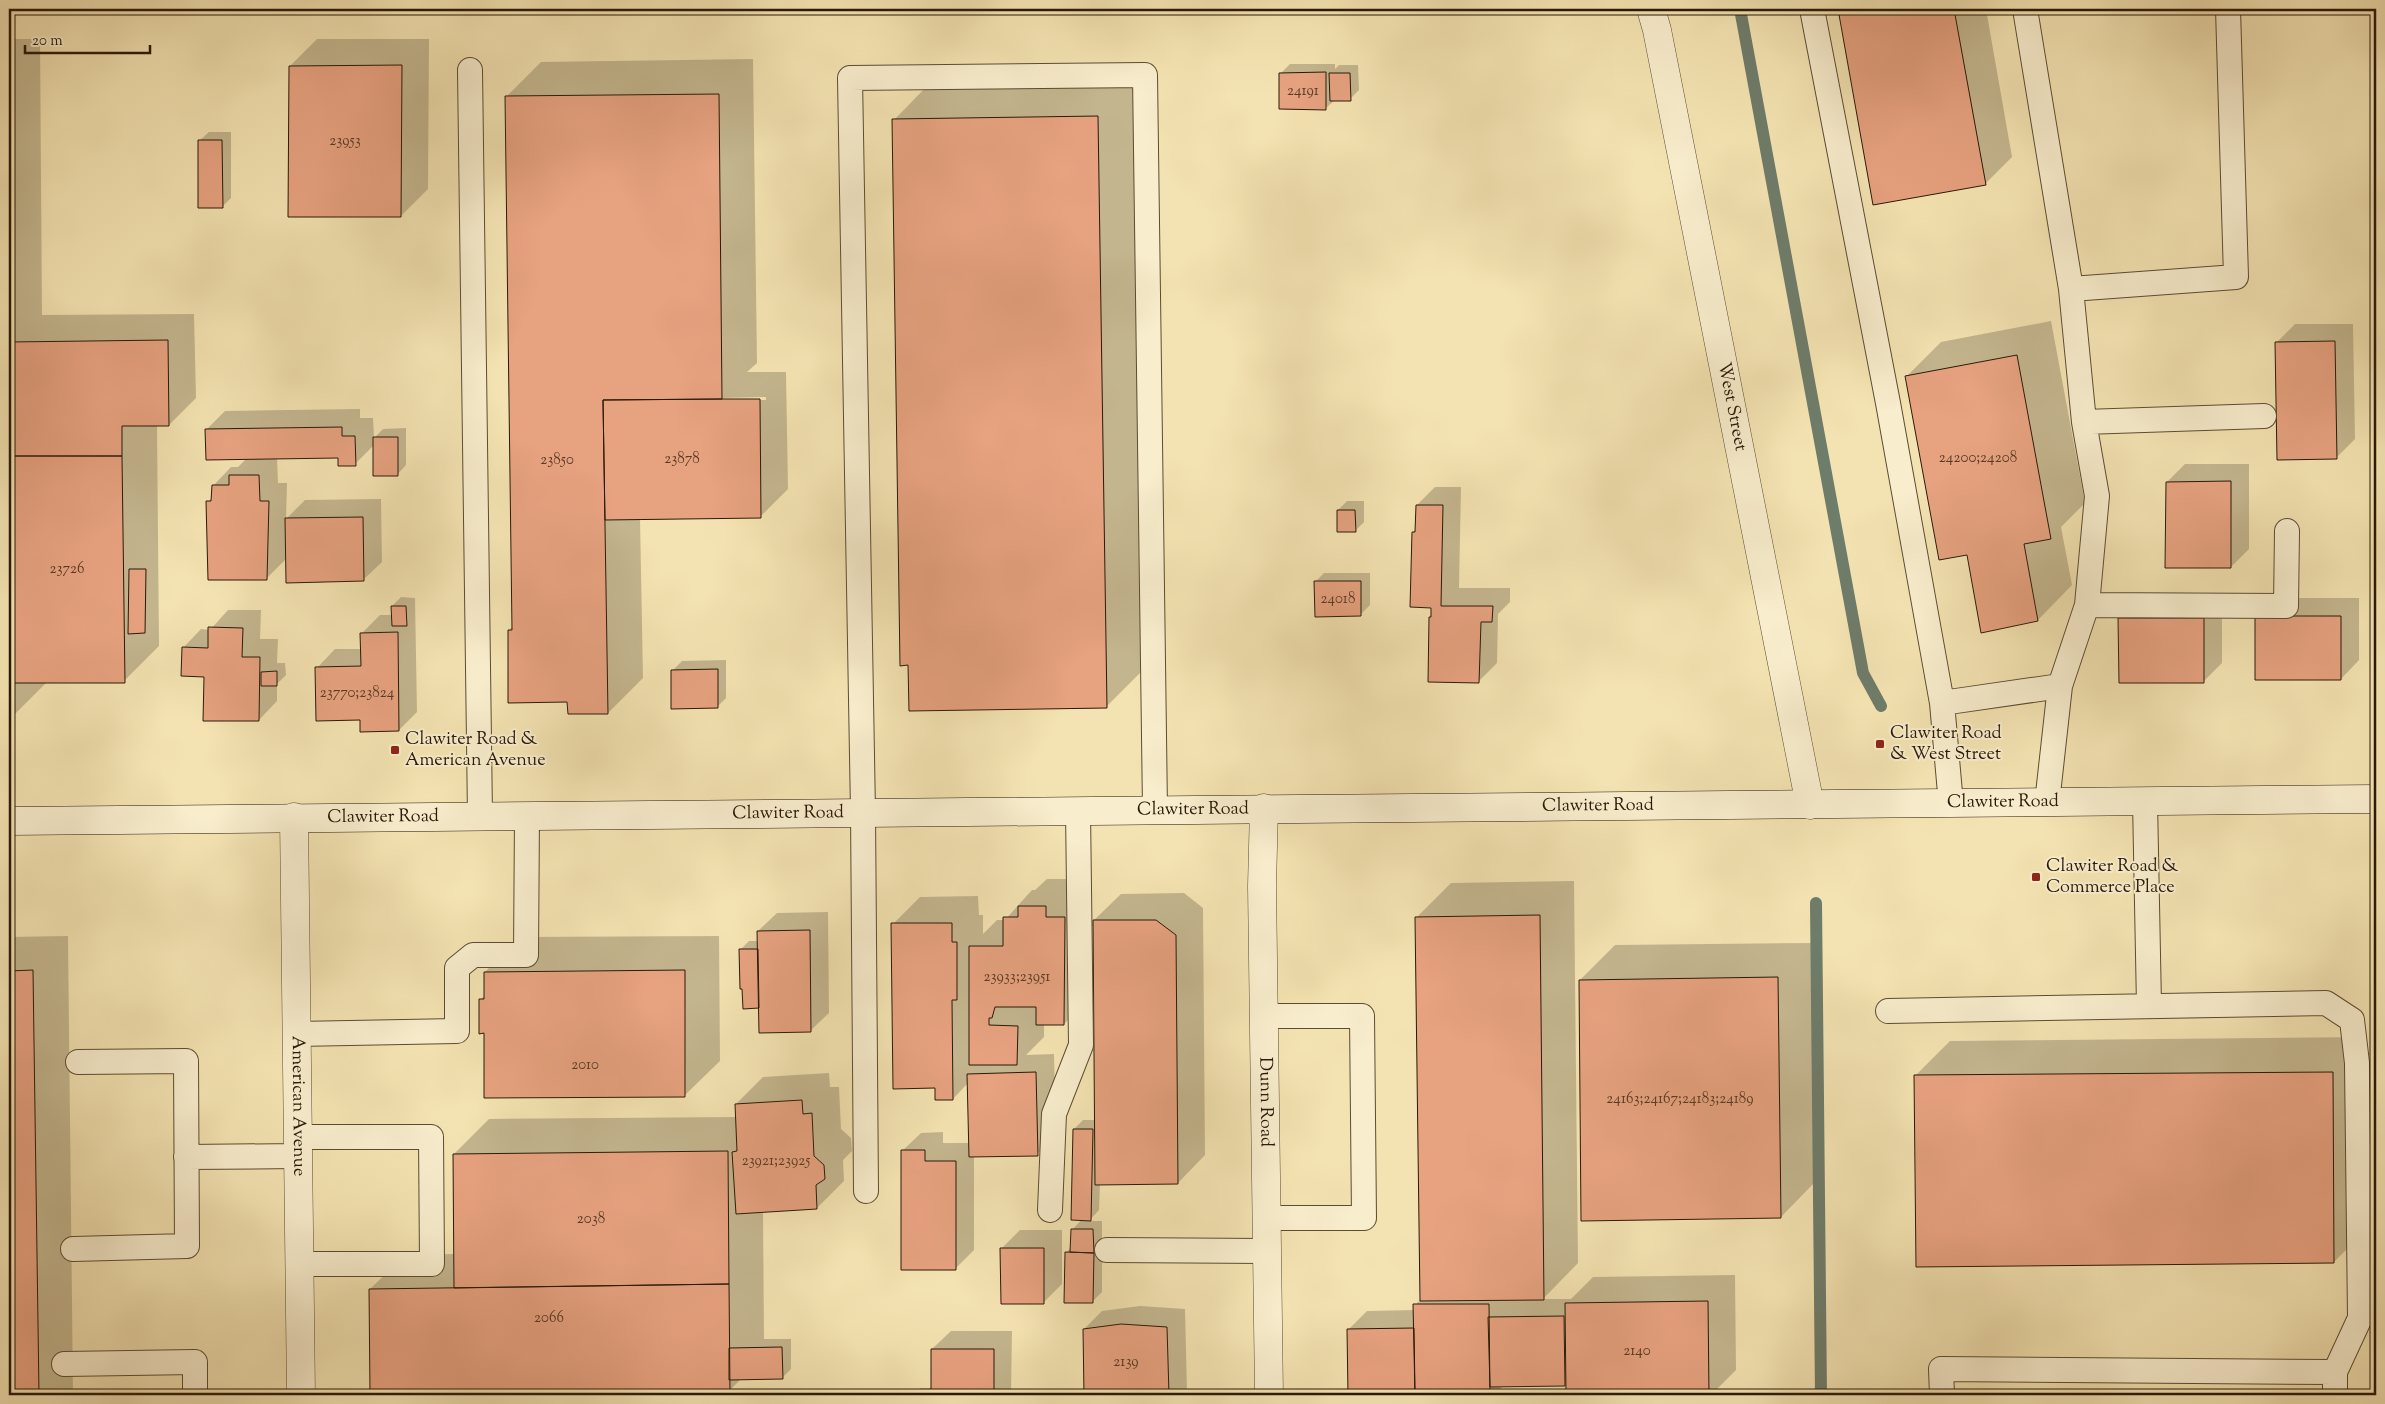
<svg xmlns="http://www.w3.org/2000/svg" width="2385" height="1404" font-family="'Sorts Mill Goudy',serif">
  <style>
    .shadow { fill: #0003; fill-rule: evenodd }
    .lines { fill: none; stroke-linecap: round; stroke-linejoin: round }
    .stream { stroke: #6e7c6a; stroke-width: 12 }
    .building { fill: #e7a280; stroke: #291908 }
    .service-casing { stroke: #5c4c32; stroke-width: 26 }
    .minor-casing { stroke: #5c4c32; stroke-width: 29 }
    .secondary-casing { stroke: #291908; stroke-width: 29 }
    .service { stroke: #f8edcd; stroke-width: 24 }
    .minor { stroke: #f8edcd; stroke-width: 28 }
    .secondary { stroke: #f8edcd; stroke-width: 28 }
    .poi-dot { fill: #8f2418; stroke: #f8edcd; stroke-width: 2 }
    .labels { text-anchor: middle; dominant-baseline: central; stroke-width: 4; stroke-linejoin: round; paint-order: stroke }
    .number-label { font-size: 15px; fill: #583b26 }
    .street-label { font-size: 18px; fill: #291908; stroke: #f8edcd }
    .poi-label { font-size: 18px; fill: #291908; stroke: #f8edcd; text-anchor: start }
  </style>
  <rect width="100%" height="100%" fill="#f4e3b2"/>
  <filter id="stains"><feTurbulence type="fractalNoise" baseFrequency=".004" numOctaves="4"/><feColorMatrix values="0 0 0 0 .2 0 0 0 0 .09 0 0 0 0 .02 0 0 0 .5 -.17"/></filter>
  <radialGradient id="worn" r=".72"><stop offset=".6" stop-color="#630" stop-opacity="0"/><stop offset="1" stop-color="#630" stop-opacity=".3"/></radialGradient>
  <path class="shadow" d="M 1839,9 L 1986,9 L 2012,157 L 1985,184 L 1874,204 Z
    M 9,39 L 40,39 L 42,315 L 194,314 L 196,398 L 169,425 L 157,425 L 159,646 L 124,681 L 46,683 L 11,718 L 9,718 Z
    M 317,39 L 429,39 L 428,189 L 401,216 L 290,66 Z
    M 753,59 L 757,363 L 747,372 L 786,372 L 788,489 L 760,517 L 640,518 L 643,678 L 608,713 L 568,701 L 509,630 L 513,626 L 506,97 L 541,62 ZM 766,397 L 766,400 L 719,400 L 722,398 Z
    M 1290,64 L 1335,64 L 1335,69 L 1339,65 L 1358,65 L 1359,90 L 1350,99 L 1335,100 L 1326,108 L 1281,73 Z
    M 1133,82 L 1141,672 L 1106,707 L 894,120 L 928,85 Z
    M 209,132 L 231,132 L 231,198 L 222,207 L 199,141 Z
    M 2051,321 L 2085,503 L 2061,527 L 2072,585 L 2038,620 L 1968,553 L 1906,377 L 1941,342 Z
    M 2295,324 L 2353,324 L 2355,439 L 2336,458 L 2276,343 Z
    M 360,409 L 360,418 L 373,418 L 374,438 L 383,429 L 406,428 L 406,465 L 397,475 L 374,445 L 355,464 L 340,457 L 277,458 L 278,483 L 287,483 L 286,519 L 305,500 L 381,499 L 382,562 L 363,580 L 287,558 L 266,579 L 208,502 L 213,497 L 213,486 L 231,467 L 238,467 L 247,458 L 206,430 L 225,411 Z
    M 2185,464 L 2249,464 L 2249,549 L 2231,567 L 2167,482 Z
    M 1435,487 L 1461,487 L 1459,588 L 1510,588 L 1510,602 L 1498,614 L 1497,663 L 1479,681 L 1430,618 L 1432,606 L 1413,532 L 1416,529 L 1417,505 Z
    M 1347,501 L 1364,501 L 1364,522 L 1355,531 L 1338,510 Z
    M 1324,573 L 1370,573 L 1370,605 L 1361,614 L 1315,582 Z
    M 401,597 L 415,598 L 417,712 L 399,730 L 361,718 L 317,668 L 335,649 L 362,649 L 362,633 L 380,615 L 393,615 L 392,606 Z
    M 2275,598 L 2359,598 L 2359,660 L 2341,679 Z
    M 2222,600 L 2222,663 L 2204,681 L 2120,619 L 2138,601 Z
    M 228,610 L 261,610 L 260,639 L 278,639 L 277,663 L 285,663 L 286,675 L 277,684 L 277,701 L 259,720 L 205,676 L 183,648 L 201,629 L 210,630 Z
    M 726,660 L 726,698 L 717,707 L 673,670 L 682,661 Z
    M 1047,879 L 1072,879 L 1072,891 L 1092,890 L 1091,923 L 1121,894 L 1184,893 L 1203,908 L 1205,1155 L 1178,1183 L 1100,1183 L 1099,1210 L 1089,1221 L 1102,1221 L 1102,1292 L 1093,1301 L 1066,1253 L 1071,1247 L 1072,1230 L 1082,1219 L 1074,1129 L 1083,1120 L 1096,1120 L 1094,926 L 1091,926 L 1091,997 L 1064,1024 L 1044,1024 L 1044,1037 L 1026,1055 L 1054,1054 L 1056,1136 L 1037,1154 L 974,1156 L 974,1250 L 955,1269 L 902,1151 L 921,1133 L 943,1132 L 943,1143 L 970,1143 L 968,1083 L 953,1099 L 936,1087 L 893,924 L 920,897 L 978,896 L 979,915 L 983,915 L 983,934 L 997,920 L 1005,920 L 1032,890 L 1035,890 Z
    M 1574,881 L 1578,1263 L 1543,1299 L 1571,1299 L 1593,1277 L 1735,1275 L 1736,1370 L 1711,1395 L 1567,1395 L 1567,1383 L 1565,1385 L 1503,1386 L 1494,1395 L 1416,1395 L 1416,1393 L 1349,1329 L 1367,1311 L 1415,1310 L 1415,1305 L 1421,1299 L 1416,918 L 1451,883 Z
    M 828,912 L 829,1013 L 810,1031 L 760,1007 L 744,988 L 740,950 L 749,941 L 759,941 L 758,931 L 777,913 Z
    M 68,936 L 73,1395 L 9,1395 L 9,937 Z
    M 719,936 L 720,1061 L 685,1095 L 485,1032 L 480,1000 L 485,995 L 485,972 L 520,937 Z
    M 1813,943 L 1815,1182 L 1781,1217 L 1580,980 L 1615,945 Z
    M 2367,1037 L 2369,1227 L 2334,1262 L 1915,1076 L 1950,1041 Z
    M 829,1073 L 830,1087 L 839,1087 L 841,1129 L 851,1138 L 852,1151 L 843,1160 L 844,1181 L 817,1208 L 763,1211 L 764,1339 L 791,1339 L 791,1369 L 782,1378 L 742,1378 L 729,1391 L 370,1289 L 405,1255 L 455,1254 L 454,1154 L 489,1119 L 737,1117 L 736,1104 L 763,1077 Z
    M 1020,1230 L 1062,1230 L 1062,1284 L 1043,1303 L 1002,1248 Z
    M 1140,1306 L 1185,1309 L 1187,1392 L 1184,1395 L 1085,1395 L 1084,1329 L 1102,1311 Z
    M 951,1331 L 1012,1331 L 1011,1395 L 913,1395 L 920,1388 L 932,1388 L 932,1349 Z"/>
  <g class="lines">
    <path class="stream" d="M 1740,9 L 1863,673 L 1881,706
      M 1816,903 L 1821,1395"/>
  </g>
  <path class="building" d="M 1838,9 L 1954,9 L 1986,185 L 1873,205 Z
    M 402,65 L 401,217 L 288,217 L 289,66 Z
    M 1326,72 L 1326,110 L 1279,109 L 1279,73 Z
    M 1329,73 L 1350,73 L 1351,101 L 1330,101 Z
    M 719,94 L 722,399 L 603,400 L 608,714 L 568,714 L 567,702 L 508,703 L 508,630 L 512,630 L 505,96 Z
    M 1098,116 L 1107,708 L 909,711 L 908,665 L 900,666 L 892,119 Z
    M 198,140 L 222,140 L 223,208 L 198,208 Z
    M 168,340 L 169,426 L 122,426 L 122,456 L 9,456 L 9,342 Z
    M 2335,341 L 2337,459 L 2277,460 L 2275,342 Z
    M 2017,355 L 2051,539 L 2024,544 L 2038,621 L 1981,633 L 1967,555 L 1939,560 L 1905,376 Z
    M 722,399 L 760,399 L 761,518 L 605,520 L 603,400 Z
    M 342,427 L 342,436 L 355,436 L 356,466 L 338,466 L 338,458 L 206,460 L 205,429 Z
    M 373,437 L 398,437 L 398,476 L 373,476 Z
    M 9,443 L 12,719 L 9,719 Z
    M 9,456 L 122,456 L 125,683 L 11,683 Z
    M 229,475 L 259,475 L 260,501 L 269,501 L 267,580 L 208,580 L 206,501 L 211,501 L 212,485 L 229,485 Z
    M 2231,481 L 2231,568 L 2165,568 L 2166,482 Z
    M 1416,505 L 1443,505 L 1441,606 L 1493,606 L 1492,622 L 1481,622 L 1479,683 L 1428,682 L 1429,617 L 1431,617 L 1431,608 L 1410,607 L 1412,532 L 1415,532 Z
    M 1337,510 L 1355,510 L 1356,532 L 1337,532 Z
    M 363,517 L 364,581 L 286,583 L 285,518 Z
    M 129,569 L 146,569 L 145,633 L 128,634 Z
    M 1314,581 L 1361,581 L 1361,616 L 1315,617 Z
    M 391,606 L 406,606 L 407,626 L 392,626 Z
    M 2255,616 L 2341,616 L 2341,680 L 2255,680 Z
    M 2118,618 L 2204,618 L 2204,683 L 2119,683 Z
    M 208,627 L 243,628 L 242,657 L 260,657 L 259,721 L 203,721 L 204,677 L 181,676 L 182,647 L 208,648 Z
    M 398,632 L 399,731 L 360,732 L 360,720 L 316,721 L 315,667 L 361,666 L 360,633 Z
    M 718,669 L 718,708 L 671,709 L 671,670 Z
    M 277,671 L 277,686 L 261,686 L 261,672 Z
    M 1018,906 L 1046,906 L 1046,917 L 1065,917 L 1064,1025 L 1036,1025 L 1036,1007 L 995,1007 L 992,1018 L 989,1018 L 989,1025 L 1018,1026 L 1017,1065 L 969,1065 L 969,946 L 1003,946 L 1003,917 L 1018,917 Z
    M 1540,915 L 1544,1300 L 1420,1301 L 1415,917 Z
    M 1093,920 L 1156,920 L 1176,935 L 1178,1184 L 1095,1185 Z
    M 891,923 L 952,923 L 952,942 L 957,942 L 957,1000 L 952,1000 L 953,1100 L 935,1100 L 935,1088 L 893,1089 Z
    M 810,930 L 811,1032 L 759,1033 L 757,931 Z
    M 739,949 L 758,949 L 759,1008 L 743,1009 L 742,989 L 740,989 Z
    M 33,970 L 39,1395 L 9,1395 L 9,971 Z
    M 685,970 L 685,1097 L 484,1098 L 484,1033 L 479,1034 L 479,999 L 484,999 L 484,972 Z
    M 1778,977 L 1781,1218 L 1581,1221 L 1579,980 Z
    M 1036,1072 L 1038,1156 L 969,1157 L 967,1074 Z
    M 2333,1072 L 2334,1263 L 1916,1267 L 1914,1075 Z
    M 802,1100 L 803,1114 L 812,1113 L 814,1156 L 824,1165 L 825,1179 L 816,1185 L 817,1209 L 736,1214 L 732,1152 L 737,1151 L 735,1104 Z
    M 1073,1129 L 1093,1129 L 1091,1221 L 1071,1220 Z
    M 901,1150 L 925,1150 L 925,1161 L 956,1161 L 956,1270 L 901,1270 Z
    M 728,1151 L 729,1284 L 454,1288 L 453,1154 Z
    M 1071,1229 L 1093,1229 L 1094,1253 L 1070,1252 Z
    M 1000,1248 L 1044,1248 L 1044,1304 L 1001,1304 Z
    M 1065,1252 L 1094,1253 L 1093,1303 L 1064,1303 Z
    M 729,1284 L 730,1393 L 370,1395 L 369,1289 Z
    M 1708,1301 L 1709,1395 L 1566,1395 L 1565,1303 Z
    M 1413,1304 L 1489,1304 L 1490,1395 L 1415,1395 Z
    M 1564,1316 L 1565,1386 L 1490,1387 L 1488,1317 Z
    M 1121,1324 L 1167,1327 L 1169,1395 L 1084,1395 L 1083,1329 Z
    M 1414,1328 L 1415,1394 L 1348,1395 L 1347,1329 Z
    M 782,1347 L 783,1379 L 729,1380 L 729,1348 Z
    M 931,1349 L 994,1349 L 994,1395 L 931,1395 Z"/>
  <g class="lines">
    <defs>
      <path id="service" d="M 1812,9 L 1888,403 L 1942,703 L 1951,804
        M 2025,9 L 2071,289 L 2084,422 L 2097,496 L 2087,605 L 2060,686 L 2047,803
        M 470,70 L 480,816
        M 2071,289 L 2236,277 L 2228,9
        M 2084,422 L 2264,416
        M 2087,605 L 2286,606 L 2287,531
        M 1942,703 L 2060,686
        M 2145,801 L 2149,1006
        M 1888,1011 L 2326,1003 L 2352,1020 L 2357,1063 L 2360,1318 L 2335,1372 L 2335,1395
        M 1266,1016 L 1362,1016 L 1364,1218 L 1267,1218
        M 296,1034 L 457,1031 L 457,968 L 473,955 L 526,955 L 527,815
        M 297,1137 L 431,1137 L 432,1264 L 300,1264
        M 186,1157 L 298,1156
        M 866,1191 L 863,812 L 850,78 L 1145,75 L 1155,809
        M 1050,1210 L 1054,1114 L 1081,1045 L 1078,810
        M 73,1249 L 187,1246 L 186,1061 L 78,1062
        M 1107,1250 L 1267,1251
        M 64,1364 L 195,1362 L 195,1395
        M 1942,1395 L 1941,1369 L 2335,1372"/>
      <g id="minor">
        <path id="s1" d="M 1651,9 L 1657,30 L 1810,805"/>
        <path id="s2" d="M 1264,808 L 1262,886 L 1269,1395"/>
        <path id="s3" d="M 294,817 L 301,1395"/>
      </g>
      <g id="secondary">
        <path id="s4" d="M 9,821 L 2376,799"/>
      </g>
    </defs>
    <use href="#service" class="service-casing"/>
    <use href="#minor" class="minor-casing"/>
    <use href="#secondary" class="secondary-casing"/>
    <use href="#service" class="service"/>
    <use href="#minor" class="minor"/>
    <use href="#secondary" class="secondary"/>
  </g>
  <g class="poi-dot">
    <rect x="1875" y="739" width="10" height="10" rx="2.5"/>
    <rect x="390" y="745" width="10" height="10" rx="2.5"/>
    <rect x="2031" y="872" width="10" height="10" rx="2.5"/>
  </g>
  <g class="labels">
    <g class="number-label">
      <text x="1303" y="91">24191</text>
      <text x="345" y="141">23953</text>
      <text x="1978" y="458">24200;24208</text>
      <text x="682" y="459">23878</text>
      <text x="557" y="460">23850</text>
      <text x="67" y="569">23726</text>
      <text x="1338" y="599">24018</text>
      <text x="357" y="693">23770;23824</text>
      <text x="1017" y="977">23933;23951</text>
      <text x="585" y="1065">2010</text>
      <text x="1680" y="1099">24163;24167;24183;24189</text>
      <text x="776" y="1161">23921;23925</text>
      <text x="591" y="1219">2038</text>
      <text x="549" y="1318">2066</text>
      <text x="1637" y="1351">2140</text>
      <text x="1126" y="1362">2139</text>
    </g>
    <g class="street-label">
      <text stroke="none"><textPath href="#s1" startOffset="406">West Street</textPath></text>
      <text stroke="none"><textPath href="#s4" startOffset="1994">Clawiter Road</textPath></text>
      <text stroke="none"><textPath href="#s4" startOffset="1589">Clawiter Road</textPath></text>
      <text stroke="none"><textPath href="#s4" startOffset="1184">Clawiter Road</textPath></text>
      <text stroke="none"><textPath href="#s4" startOffset="779">Clawiter Road</textPath></text>
      <text stroke="none"><textPath href="#s4" startOffset="374">Clawiter Road</textPath></text>
      <text stroke="none"><textPath href="#s2" startOffset="294">Dunn Road</textPath></text>
      <text stroke="none"><textPath href="#s3" startOffset="289">American Avenue</textPath></text>
    </g>
    <g class="poi-label">
      <text x="1890" y="734">Clawiter Road<tspan x="1890" dy="21">&amp; West Street</tspan></text>
      <text x="405" y="740">Clawiter Road &amp;<tspan x="405" dy="21">American Avenue</tspan></text>
      <text x="2046" y="867">Clawiter Road &amp;<tspan x="2046" dy="21">Commerce Place</tspan></text>
    </g>
  </g>
  <rect width="2385" height="1404" fill="none" stroke="#f4e3b2" stroke-width="30"/>
  <rect x="10" y="10" width="2365" height="1384" fill="none" stroke="#291908" stroke-width="2.5"/>
  <rect x="15" y="15" width="2355" height="1374" fill="none" stroke="#291908"/>
  <path d="M25 45v8h125v-8" fill="none" stroke="#291908" stroke-width="2.5"/>
  <text x="32" y="45" font-size="15" fill="#291908" stroke="#f8edcd" stroke-width="4" paint-order="stroke">20 m</text>
  <rect width="100%" height="100%" filter="url(#stains)"/>
  <rect width="100%" height="100%" fill="url(#worn)"/>
</svg>
